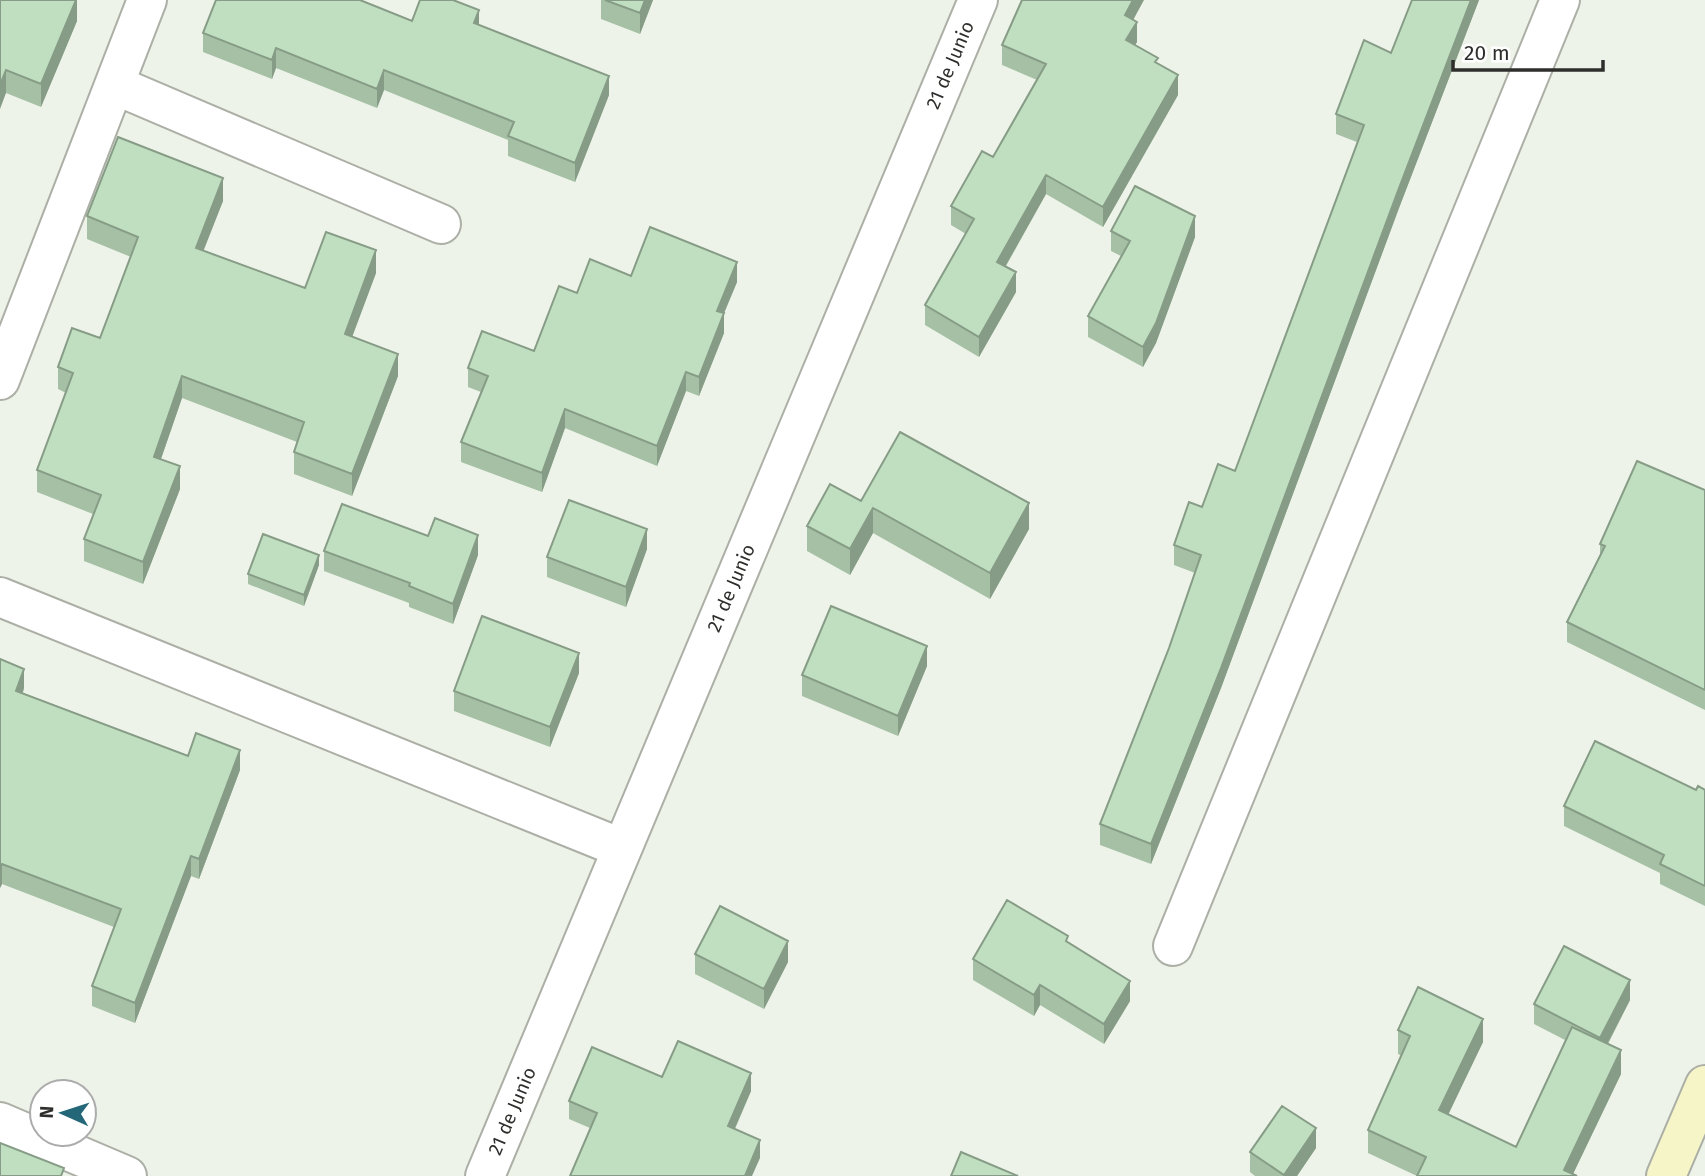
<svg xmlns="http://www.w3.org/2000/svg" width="1705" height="1176" font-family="'Fira Sans',sans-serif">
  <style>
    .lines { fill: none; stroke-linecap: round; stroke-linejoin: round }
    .street-casing { stroke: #abafa6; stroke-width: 42 }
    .secondary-casing { stroke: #abafa6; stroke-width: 42 }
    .street { stroke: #fff; stroke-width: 38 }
    .secondary { stroke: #f6f5c8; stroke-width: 38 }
    .wall { fill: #a5c0a5 }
    .shaded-wall { fill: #869c86 }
    .building { fill: #c0dfc0; stroke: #869c86; stroke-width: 2 }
    .labels { text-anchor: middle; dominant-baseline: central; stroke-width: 6; stroke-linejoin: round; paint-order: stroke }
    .street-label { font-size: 19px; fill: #2e2f2c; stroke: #fff }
  </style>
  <rect width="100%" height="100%" fill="#eef3e9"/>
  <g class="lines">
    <defs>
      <path id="street" d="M 115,85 L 441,224
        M 0,380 L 147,0
        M 0,597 L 621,848
        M 1173,946 L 1560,0
        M 0,1122 L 127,1176
        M 485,1176 L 978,0"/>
      <path id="secondary" d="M 1666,1176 L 1705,1085"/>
    </defs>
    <use href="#street" class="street-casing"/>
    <use href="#secondary" class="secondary-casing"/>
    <use href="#street" class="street"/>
    <use href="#secondary" class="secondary"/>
  </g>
  <path class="wall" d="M 0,0 L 77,0 L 77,21 L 41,107 L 6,93 Z
    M 601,0 L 653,0 L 640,34 L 601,19 Z
    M 1412,0 L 1479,0 L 1399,208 L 1221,688 L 1151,864 L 1100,845 L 1100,824 L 1169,648 L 1195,573 L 1174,565 L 1174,545 L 1202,507 L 1235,471 L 1357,142 L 1336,134 L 1336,114 L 1391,53 Z
    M 1133,20 L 1137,42 L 1135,45 L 1158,64 L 1178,95 L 1103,227 L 1046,194 L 1006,266 L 1016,292 L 979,357 L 925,325 L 925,305 L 966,234 L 951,225 L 951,206 L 993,157 L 1037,80 L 1002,65 L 1002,45 Z
    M 412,21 L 479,25 L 609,95 L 575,182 L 508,156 L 508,140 L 384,90 L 377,108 L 276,68 L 272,79 L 203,52 L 203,33 Z
    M 223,201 L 203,250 L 305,288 L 376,273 L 352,337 L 398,376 L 352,496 L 294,474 L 294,452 L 297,442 L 182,398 L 161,459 L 180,489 L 143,584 L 84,561 L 84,539 L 93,514 L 37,492 L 37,470 L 66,393 L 58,389 L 58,367 L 100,338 L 131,257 L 87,239 L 87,216 Z
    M 1111,231 L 1195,237 L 1156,343 L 1143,367 L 1088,337 L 1088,316 L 1121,256 L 1111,251 Z
    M 631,276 L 737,282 L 724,313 L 724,333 L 699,396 L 686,391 L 657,466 L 565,428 L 542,492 L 461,462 L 461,442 L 481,392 L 468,387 L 468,368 L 534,351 L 577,293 Z
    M 1705,490 L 1705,710 L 1567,642 L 1567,622 L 1600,555 L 1600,544 Z
    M 861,501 L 1029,529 L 990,599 L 873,533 L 850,575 L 807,551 L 807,526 Z
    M 647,549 L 626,607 L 547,577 L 547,557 Z
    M 324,551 L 478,555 L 453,624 L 409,607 L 409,603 L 324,571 Z
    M 319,565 L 304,606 L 248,584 L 248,574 Z
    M 0,659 L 24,688 L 23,693 L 188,756 L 240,770 L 199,879 L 191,876 L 135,1023 L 92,1006 L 92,986 L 114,927 L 2,884 L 0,888 Z
    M 927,666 L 898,736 L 802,696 L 802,675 Z
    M 579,673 L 550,747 L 454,711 L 454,691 Z
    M 1696,790 L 1705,790 L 1705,906 L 1660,884 L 1660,873 L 1564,826 L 1564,806 Z
    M 1068,943 L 1130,1001 L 1104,1044 L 1040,1005 L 1034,1016 L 973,980 L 973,959 Z
    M 695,954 L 788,962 L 764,1009 L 695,974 Z
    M 1630,1000 L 1608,1044 L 1621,1074 L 1573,1174 L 1417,1176 L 1368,1153 L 1368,1130 L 1402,1056 L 1398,1054 L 1398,1030 L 1483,1042 L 1448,1114 L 1516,1147 L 1565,1040 L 1534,1024 L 1534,1004 Z
    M 662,1077 L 751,1091 L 735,1129 L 760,1158 L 590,1128 L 569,1119 L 569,1101 Z
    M 1316,1148 L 1297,1176 L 1255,1176 L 1250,1172 L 1250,1152 Z"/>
  <path class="shaded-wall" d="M 76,0 L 77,0 L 77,21 L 41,107 L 41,84 Z
    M 645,0 L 653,0 L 640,34 L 640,13 Z
    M 1133,0 L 1144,0 L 1125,35 L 1125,15 Z
    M 1471,0 L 1479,0 L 1399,208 L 1221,688 L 1151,864 L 1151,844 L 1399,188 Z
    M 479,10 L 479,30 L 474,23 Z
    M 1137,22 L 1137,42 L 1126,59 L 1126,40 Z
    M 276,48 L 276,68 L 272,79 L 272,60 Z
    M 6,70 L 6,93 L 0,109 L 0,85 Z
    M 384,70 L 384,90 L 377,108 L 377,89 Z
    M 1178,75 L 1178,95 L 1103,227 L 1103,207 Z
    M 609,76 L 609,95 L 575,182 L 575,163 Z
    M 1046,175 L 1046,194 L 997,281 L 997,262 Z
    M 223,178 L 223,201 L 196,270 L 196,248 Z
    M 1195,216 L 1195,237 L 1156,343 L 1143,367 L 1143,347 Z
    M 376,250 L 376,273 L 345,356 L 345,334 Z
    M 737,262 L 737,282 L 717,330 L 717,311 Z
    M 1016,272 L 1016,292 L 979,357 L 979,337 Z
    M 724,313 L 724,333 L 699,396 L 699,377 Z
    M 398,354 L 398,376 L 352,496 L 352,474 Z
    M 686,372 L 686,391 L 657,466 L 657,446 Z
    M 182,376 L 182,398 L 154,479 L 154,457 Z
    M 565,409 L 565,428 L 542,492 L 542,473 Z
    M 180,466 L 180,489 L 143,584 L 143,562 Z
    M 1029,503 L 1029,529 L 990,599 L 990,573 Z
    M 873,508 L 873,533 L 850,575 L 850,549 Z
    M 647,529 L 647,549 L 626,607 L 626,587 Z
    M 478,535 L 478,555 L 453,624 L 453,604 Z
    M 319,555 L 319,565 L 304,606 L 304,595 Z
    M 927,646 L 927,666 L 898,736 L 898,716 Z
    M 579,653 L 579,673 L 550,747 L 550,727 Z
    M 24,669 L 24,688 L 16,711 L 16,691 Z
    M 240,750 L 240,770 L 199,879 L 199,859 Z
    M 191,856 L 191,876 L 135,1023 L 135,1003 Z
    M 2,864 L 2,884 L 0,888 L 0,868 Z
    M 788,941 L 788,962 L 764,1009 L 764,989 Z
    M 1630,980 L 1630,1000 L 1600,1058 L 1600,1038 Z
    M 1130,981 L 1130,1001 L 1104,1044 L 1104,1024 Z
    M 1040,985 L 1040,1005 L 1034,1016 L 1034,995 Z
    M 1483,1019 L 1483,1042 L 1439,1134 L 1439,1110 Z
    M 1621,1050 L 1621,1074 L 1572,1176 L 1564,1170 Z
    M 751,1073 L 751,1091 L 728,1144 L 728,1126 Z
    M 1316,1128 L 1316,1148 L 1297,1176 L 1284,1176 Z
    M 760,1140 L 760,1158 L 752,1176 L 745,1176 Z"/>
  <path class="building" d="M 0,0 L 76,0 L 41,84 L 6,70 L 0,85 Z
    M 216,0 L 360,0 L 412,21 L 420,0 L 453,0 L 479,10 L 474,23 L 609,76 L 575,163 L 508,136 L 514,122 L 384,70 L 377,89 L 276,48 L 272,60 L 203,33 Z
    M 605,0 L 645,0 L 640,13 Z
    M 1022,0 L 1133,0 L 1125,15 L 1137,22 L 1126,40 L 1158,58 L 1155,62 L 1178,75 L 1103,207 L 1046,175 L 997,262 L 1016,272 L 979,337 L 925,305 L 974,219 L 951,206 L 982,151 L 993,157 L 1046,64 L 1002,45 Z
    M 1412,0 L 1471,0 L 1399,188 L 1221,668 L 1151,844 L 1100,824 L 1169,648 L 1201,555 L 1174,545 L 1189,502 L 1202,507 L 1218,464 L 1235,471 L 1364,125 L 1336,114 L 1364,40 L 1391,53 Z
    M 118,137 L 223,178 L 196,248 L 305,288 L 326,232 L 376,250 L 345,334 L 398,354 L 352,474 L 294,452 L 304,422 L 182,376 L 154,457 L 180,466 L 143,562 L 84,539 L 101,495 L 37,470 L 73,373 L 58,367 L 72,328 L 100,338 L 138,237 L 87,216 Z
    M 1135,186 L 1195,216 L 1156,323 L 1143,347 L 1088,316 L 1130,241 L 1111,231 Z
    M 650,227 L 737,262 L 717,311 L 724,313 L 699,377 L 686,372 L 657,446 L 565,409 L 542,473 L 461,442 L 488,376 L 468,368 L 482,331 L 534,351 L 559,286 L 577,293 L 590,259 L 631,276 Z
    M 900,432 L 1029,503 L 990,573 L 873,508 L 850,549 L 807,526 L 830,484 L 861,501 Z
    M 1637,461 L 1705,490 L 1705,690 L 1567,622 L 1605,546 L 1600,544 Z
    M 569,500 L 647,529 L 626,587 L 547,557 Z
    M 342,504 L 428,536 L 435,518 L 478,535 L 453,604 L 409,586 L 410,583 L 324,551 Z
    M 263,534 L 319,555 L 304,595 L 248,574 Z
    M 831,606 L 927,646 L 898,716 L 802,675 Z
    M 482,616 L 579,653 L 550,727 L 454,691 Z
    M 0,659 L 24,669 L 16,691 L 188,756 L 196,733 L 240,750 L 199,859 L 191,856 L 135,1003 L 92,986 L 121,909 L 2,864 L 0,868 Z
    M 1595,741 L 1696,790 L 1698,786 L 1705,790 L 1705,886 L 1660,864 L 1664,855 L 1564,806 Z
    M 1007,900 L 1068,936 L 1066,941 L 1130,981 L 1104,1024 L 1040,985 L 1034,995 L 973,959 Z
    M 720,906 L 788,941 L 764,989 L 695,954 Z
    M 1564,946 L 1630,980 L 1600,1038 L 1534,1004 Z
    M 1418,987 L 1483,1019 L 1439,1110 L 1516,1147 L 1572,1027 L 1621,1050 L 1564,1170 L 1577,1176 L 1417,1176 L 1426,1157 L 1368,1130 L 1410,1036 L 1398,1030 Z
    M 678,1041 L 751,1073 L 728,1126 L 760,1140 L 745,1176 L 570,1176 L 597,1113 L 569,1101 L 592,1047 L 662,1077 Z
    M 1282,1106 L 1316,1128 L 1284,1175 L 1250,1152 Z
    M 0,1143 L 64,1168 L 61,1176 L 0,1176 Z
    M 961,1152 L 1018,1176 L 951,1176 Z"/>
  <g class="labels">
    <g class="street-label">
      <text transform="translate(950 65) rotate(-67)">21 de Junio</text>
      <text transform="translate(731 588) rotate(-67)">21 de Junio</text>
      <text transform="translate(512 1111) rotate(-67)">21 de Junio</text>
    </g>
  </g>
  <g transform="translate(63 1113) rotate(273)"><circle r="33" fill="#ffffff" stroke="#abacab" stroke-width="2"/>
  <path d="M0-5L12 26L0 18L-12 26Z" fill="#236778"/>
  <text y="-10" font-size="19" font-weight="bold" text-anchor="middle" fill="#2e2f2c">N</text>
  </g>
  <path d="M1453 60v10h150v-10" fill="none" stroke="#2e2f2c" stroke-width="3.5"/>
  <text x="1464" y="60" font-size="21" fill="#2e2f2c" stroke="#ffffff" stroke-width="5" paint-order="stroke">20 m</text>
</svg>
